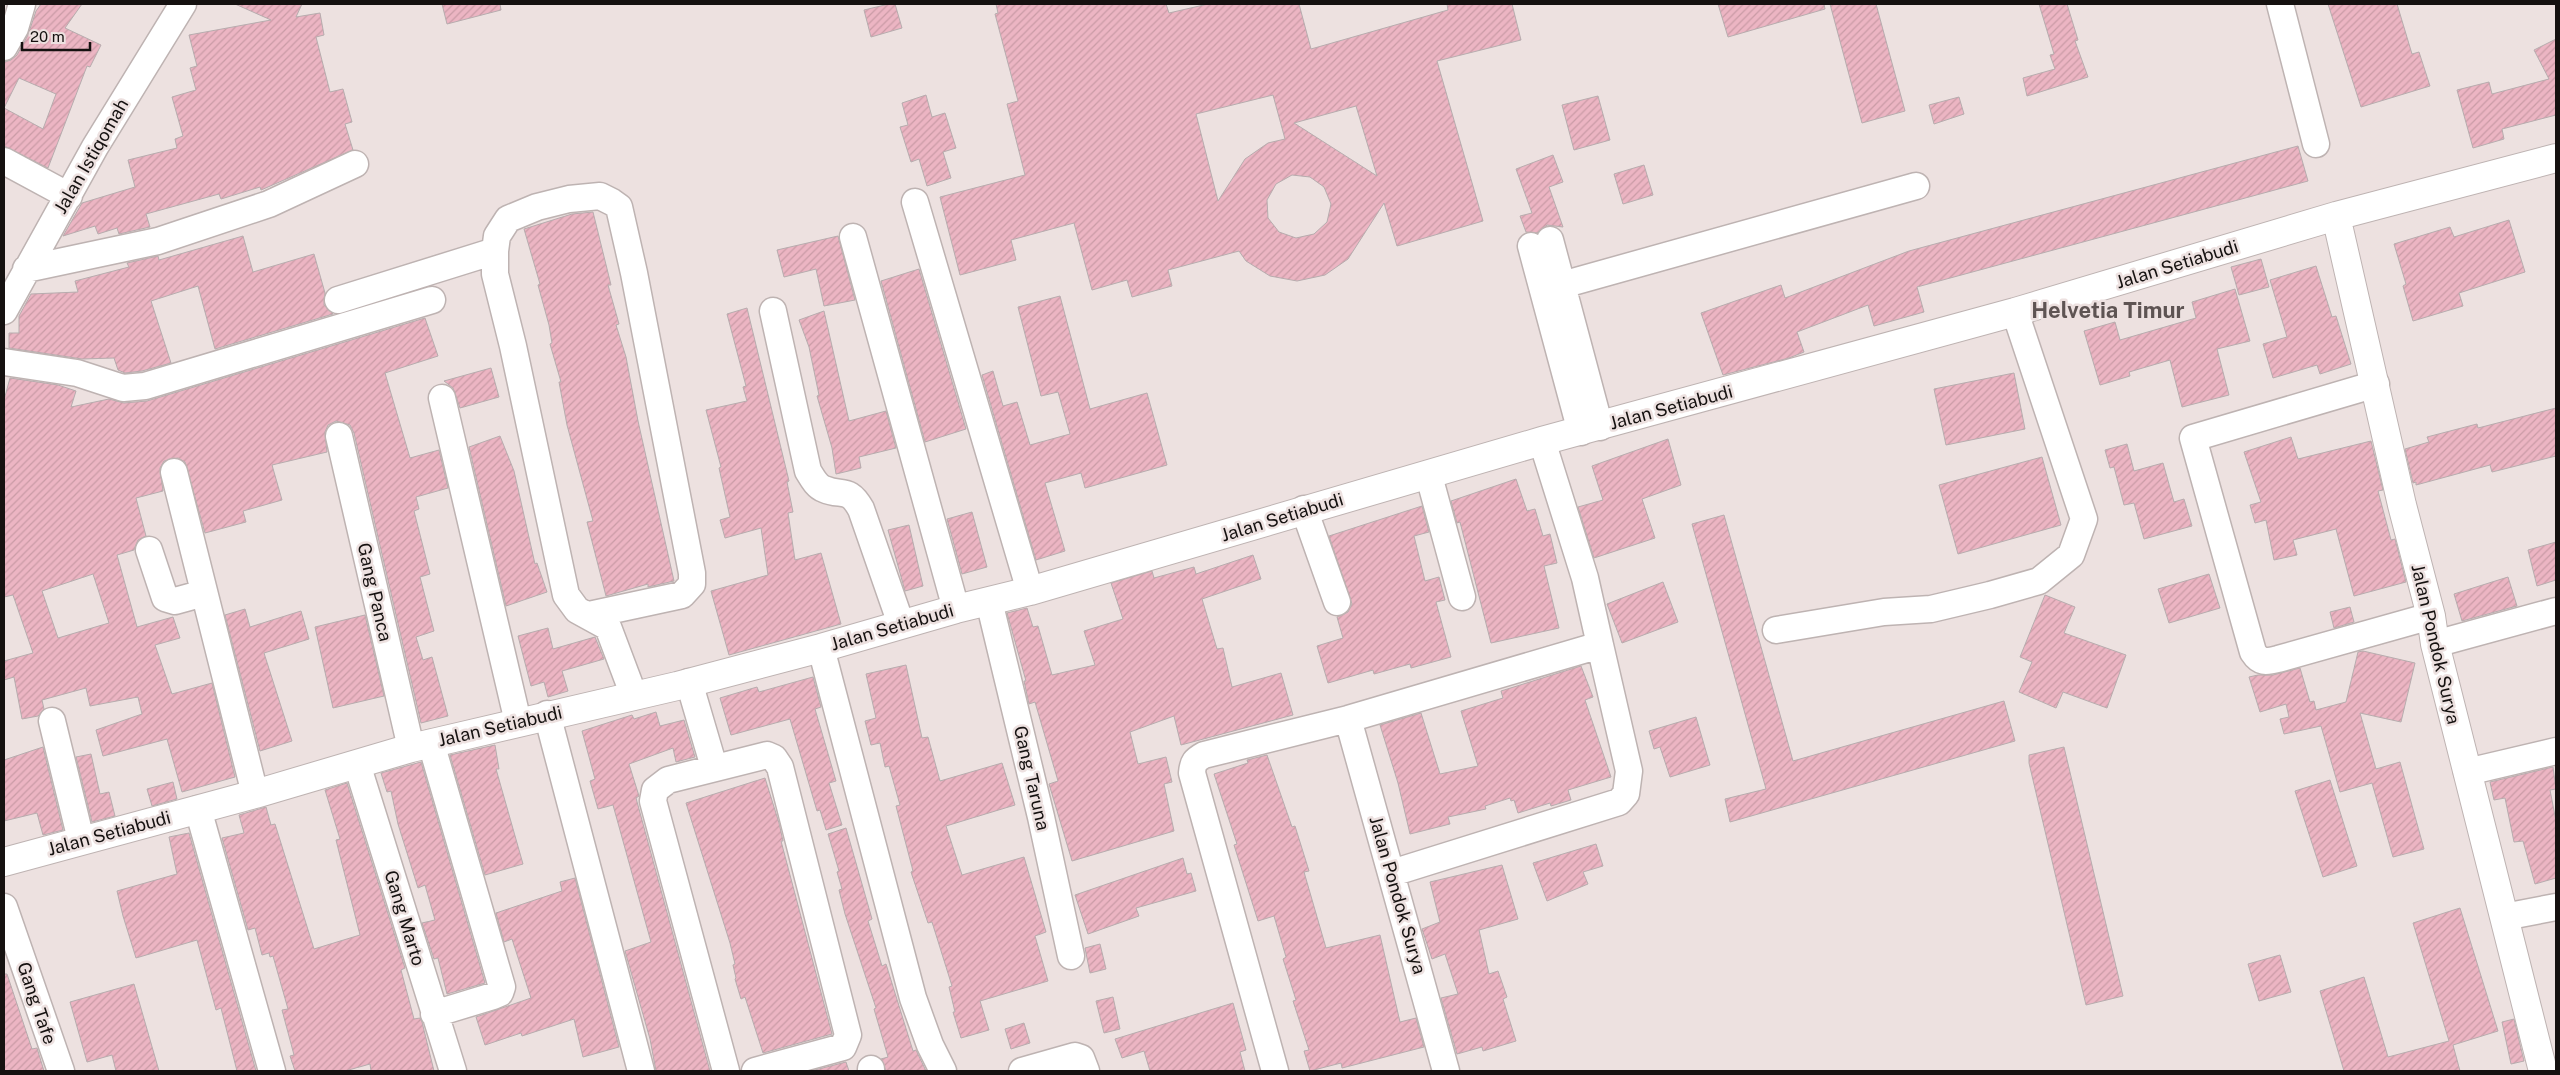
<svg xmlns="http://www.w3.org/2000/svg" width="2560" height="1075" font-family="'Public Sans',sans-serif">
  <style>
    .building { fill: url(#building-hatch); stroke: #b7acae; fill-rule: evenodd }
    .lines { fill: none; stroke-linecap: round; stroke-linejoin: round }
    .minor-casing { stroke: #beb3b2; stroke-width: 29 }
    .tertiary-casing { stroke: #beb3b2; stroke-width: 30 }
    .minor { stroke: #fff; stroke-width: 26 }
    .tertiary { stroke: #fff; stroke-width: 28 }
    .labels { text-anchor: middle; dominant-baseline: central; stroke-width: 5; stroke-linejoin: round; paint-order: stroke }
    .street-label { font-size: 18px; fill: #151110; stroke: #ede1e0 }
    .district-label { font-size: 22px; font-weight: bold; fill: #5e5453; stroke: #ede1e0 }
  </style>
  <defs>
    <pattern id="building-hatch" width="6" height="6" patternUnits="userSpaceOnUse" patternTransform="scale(1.25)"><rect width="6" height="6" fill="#ecb5c3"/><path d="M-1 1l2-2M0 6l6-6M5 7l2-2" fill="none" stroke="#ca9ba6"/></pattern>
  </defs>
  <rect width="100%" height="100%" fill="#ede1e0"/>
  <path class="building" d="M 41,4 L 82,4 L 65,28 L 101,45 L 90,67 L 87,66 L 48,168 L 4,146 L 4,108 L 43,129 L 56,94 L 19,78 L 4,108 L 4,62 L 11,60 L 17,55 L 28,35 L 36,11 Z
    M 235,4 L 302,4 L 296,17 L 320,13 L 324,35 L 316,37 L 330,92 L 343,89 L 352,122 L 345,124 L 353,150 L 261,190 L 260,187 L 221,199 L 219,194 L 146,214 L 150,227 L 119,234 L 117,228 L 98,234 L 95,226 L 63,236 L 82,203 L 135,187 L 128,160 L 177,148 L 175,139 L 183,136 L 172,97 L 196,90 L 190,68 L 197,66 L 189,35 L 271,20 Z
    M 442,4 L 500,4 L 501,10 L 447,24 Z
    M 889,4 L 895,4 L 902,28 L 871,37 L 864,10 Z
    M 996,4 L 1166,4 L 1169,13 L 1208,4 L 1299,4 L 1311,49 L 1448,10 L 1447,4 L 1512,4 L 1521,40 L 1437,61 L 1483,221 L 1397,246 L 1384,203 L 1348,259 L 1325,275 L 1297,281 L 1270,276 L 1246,261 L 1239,251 L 1168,270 L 1172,286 L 1132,297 L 1127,280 L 1092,290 L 1074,223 L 1011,240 L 1016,260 L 960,275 L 940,197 L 1025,175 L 1007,104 L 1018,101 L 995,14 L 998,13 ZM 1273,95 L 1285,139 L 1268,143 L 1245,159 L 1218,201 L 1196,114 ZM 1356,106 L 1377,176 L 1294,123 ZM 1292,175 L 1310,177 L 1324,187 L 1331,204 L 1327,222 L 1314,234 L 1296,238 L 1279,232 L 1268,218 L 1267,200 L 1276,184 Z
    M 1718,4 L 1824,4 L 1825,9 L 1728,37 Z
    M 1830,4 L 1876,4 L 1905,111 L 1862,123 Z
    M 2039,4 L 2067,4 L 2078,40 L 2075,41 L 2088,77 L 2027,96 L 2023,78 L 2055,69 L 2050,55 L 2054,54 Z
    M 2328,4 L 2397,4 L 2412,54 L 2419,52 L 2430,86 L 2361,107 Z
    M 2556,39 L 2556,115 L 2502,129 L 2504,139 L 2473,148 L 2457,90 L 2489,82 L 2492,94 L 2549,79 L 2534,50 Z
    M 926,95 L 932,117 L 945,113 L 956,148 L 943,152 L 951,178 L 927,186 L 919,159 L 911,162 L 900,127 L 908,125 L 902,103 Z
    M 1598,96 L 1610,140 L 1574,150 L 1562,105 Z
    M 1959,97 L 1964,114 L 1934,124 L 1929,105 Z
    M 2298,146 L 2308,181 L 1917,287 L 1924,312 L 1874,326 L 1868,305 L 1797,332 L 1804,352 L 1789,358 L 1723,375 L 1701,313 L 1781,285 L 1785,298 L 1909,251 Z
    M 1553,155 L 1563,182 L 1549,187 L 1563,227 L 1547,225 L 1537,233 L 1526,232 L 1520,216 L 1532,213 L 1516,169 Z
    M 1644,165 L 1653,195 L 1623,204 L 1614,174 Z
    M 593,212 L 611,285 L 608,285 L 619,324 L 616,325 L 626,357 L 638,421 L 674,581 L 648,587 L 648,584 L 606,596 L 587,522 L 593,521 L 567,425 L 559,382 L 561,382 L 550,344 L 552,343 L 549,325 L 538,285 L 540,284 L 524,229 L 572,214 Z
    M 2509,220 L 2525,272 L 2459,293 L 2463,306 L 2413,321 L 2403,286 L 2406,284 L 2394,244 L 2450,227 L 2454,237 Z
    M 243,236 L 253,272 L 314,254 L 325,293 L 324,305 L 333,314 L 215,349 L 198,286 L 151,301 L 171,363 L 142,371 L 125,373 L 118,370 L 114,358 L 82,359 L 9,348 L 9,333 L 19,333 L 19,316 L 31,294 L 78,292 L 75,281 L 129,267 L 127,263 L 158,256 L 159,260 Z
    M 838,236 L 855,300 L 824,306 L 816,269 L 784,277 L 777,250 Z
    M 2261,259 L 2269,287 L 2239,295 L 2231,267 Z
    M 2316,266 L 2332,317 L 2336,316 L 2351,364 L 2320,374 L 2317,365 L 2273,378 L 2263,344 L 2287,337 L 2270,280 Z
    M 919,269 L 966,429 L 925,442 L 881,281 Z
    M 2235,289 L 2250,341 L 2217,349 L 2229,395 L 2182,407 L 2170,360 L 2129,372 L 2130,376 L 2100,385 L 2084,331 L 2115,322 L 2120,340 L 2196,318 L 2192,302 Z
    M 1060,296 L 1090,409 L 1147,393 L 1167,465 L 1085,488 L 1081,473 L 1045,483 L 1065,551 L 1036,560 L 982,375 L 993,371 L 1003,406 L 1017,402 L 1030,445 L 1070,434 L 1058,392 L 1041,396 L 1018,307 Z
    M 747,308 L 789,481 L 787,482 L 793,512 L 788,513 L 795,560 L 821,553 L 841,624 L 729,655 L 711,591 L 768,575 L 767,568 L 761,528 L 725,538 L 720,520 L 730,517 L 719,468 L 721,467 L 706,410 L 747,401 L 743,387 L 746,386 L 727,314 Z
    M 824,311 L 849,421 L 886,411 L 896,448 L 859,457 L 861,468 L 836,474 L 832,448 L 817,396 L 819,395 L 809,347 L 799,320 Z
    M 425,318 L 438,356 L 385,373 L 410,458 L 439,450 L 448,488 L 416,497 L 419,509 L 414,511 L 430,574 L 420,577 L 434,631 L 416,637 L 423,660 L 432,657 L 448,716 L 421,723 L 354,433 L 350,425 L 336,421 L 328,425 L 325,432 L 327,452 L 272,465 L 282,500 L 243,511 L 246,522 L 205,533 L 185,462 L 178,458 L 164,461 L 160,468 L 163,491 L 136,498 L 146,536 L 138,540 L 134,550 L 117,555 L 137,627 L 173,617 L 180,638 L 155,645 L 172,694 L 212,683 L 235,777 L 182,792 L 167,739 L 103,756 L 96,730 L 142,714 L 138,697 L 90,706 L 86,688 L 42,700 L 44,709 L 38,716 L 22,719 L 14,677 L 4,680 L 4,661 L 33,653 L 13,595 L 4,597 L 4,400 L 10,378 L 58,385 L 76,391 L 71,407 L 109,399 L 124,403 L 147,401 ZM 93,574 L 109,623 L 58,638 L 42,591 Z
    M 491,368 L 499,397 L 460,408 L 453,388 L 444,381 Z
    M 2014,373 L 2025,429 L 1946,445 L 1934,389 Z
    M 2556,408 L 2556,456 L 2492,472 L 2490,465 L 2416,485 L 2416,482 L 2413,483 L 2405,449 L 2429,442 L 2427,437 L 2477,424 L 2478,428 Z
    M 500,436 L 514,471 L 535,564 L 537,563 L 547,592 L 506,606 L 469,447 Z
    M 2291,437 L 2298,459 L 2371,441 L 2383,490 L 2378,491 L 2391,540 L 2395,539 L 2406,582 L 2354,596 L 2336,529 L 2293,540 L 2297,555 L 2274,560 L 2266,520 L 2255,523 L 2250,505 L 2261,502 L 2244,452 Z
    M 1668,439 L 1681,485 L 1642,499 L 1655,538 L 1594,558 L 1578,507 L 1603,500 L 1592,466 Z
    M 2127,444 L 2134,471 L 2163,463 L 2174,502 L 2184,499 L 2192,526 L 2144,539 L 2134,503 L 2124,505 L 2114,467 L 2110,468 L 2105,450 Z
    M 2042,457 L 2061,525 L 1958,554 L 1939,485 Z
    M 1516,479 L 1527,511 L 1535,509 L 1543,536 L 1550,534 L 1557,563 L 1544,566 L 1559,628 L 1491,643 L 1460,522 L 1457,523 L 1451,501 Z
    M 1422,506 L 1429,532 L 1414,536 L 1425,581 L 1439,577 L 1445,600 L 1436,602 L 1451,657 L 1411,668 L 1410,664 L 1374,674 L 1373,670 L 1328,683 L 1317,646 L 1343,638 L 1337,617 L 1348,612 L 1352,604 L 1329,536 Z
    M 972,512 L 987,567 L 962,574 L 947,519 Z
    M 1724,515 L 1793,761 L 2004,701 L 2015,741 L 1730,822 L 1725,799 L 1766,789 L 1692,524 Z
    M 909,525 L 923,586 L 905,591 L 888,530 Z
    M 2556,542 L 2556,580 L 2537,586 L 2528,550 Z
    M 1253,555 L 1261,579 L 1202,599 L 1217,649 L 1223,648 L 1232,687 L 1281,673 L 1293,715 L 1181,745 L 1174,716 L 1130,732 L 1138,764 L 1166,757 L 1172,782 L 1164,784 L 1174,831 L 1072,861 L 1049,784 L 1058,781 L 1035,702 L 1029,704 L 1024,681 L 1026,681 L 1007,613 L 1027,608 L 1033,627 L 1038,626 L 1052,675 L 1095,665 L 1084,631 L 1123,619 L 1111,583 L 1152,571 L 1154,578 L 1194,567 L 1196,574 Z
    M 2209,574 L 2220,608 L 2169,623 L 2158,589 Z
    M 2508,577 L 2517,606 L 2462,621 L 2454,594 Z
    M 1663,582 L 1678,622 L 1622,643 L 1607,604 Z
    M 2045,595 L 2075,607 L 2064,633 L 2126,655 L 2107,708 L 2063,692 L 2056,708 L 2019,692 L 2032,662 L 2020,657 Z
    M 2350,607 L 2354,622 L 2334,628 L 2330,612 Z
    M 245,609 L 250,627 L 301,611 L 309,639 L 264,653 L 292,741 L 260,751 L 225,615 Z
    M 365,615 L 384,696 L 333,708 L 315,627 Z
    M 548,628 L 553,649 L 595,637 L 604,659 L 562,671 L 568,691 L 548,697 L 544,682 L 531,686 L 518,636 Z
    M 2363,651 L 2415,663 L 2401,722 L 2360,713 L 2376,769 L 2400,762 L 2424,849 L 2393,857 L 2372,783 L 2340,792 L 2321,726 L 2284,734 L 2280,719 L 2289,717 L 2286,704 L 2260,712 L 2249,677 L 2258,675 L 2273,675 L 2300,668 L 2310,702 L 2314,701 L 2316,710 L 2346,702 L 2358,652 Z
    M 906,665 L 922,738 L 928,737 L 940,781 L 1002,763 L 1015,805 L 946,826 L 962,875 L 1024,857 L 1046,932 L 1035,936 L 1048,981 L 980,1001 L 989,1030 L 961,1038 L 953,1012 L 955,1012 L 949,987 L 952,986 L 932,922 L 928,923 L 911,872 L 913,871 L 896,806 L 900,805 L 889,766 L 885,767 L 880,743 L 871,745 L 865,721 L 876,718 L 866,674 Z
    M 1581,666 L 1593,697 L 1585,700 L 1611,777 L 1568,790 L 1571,800 L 1551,806 L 1550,803 L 1518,813 L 1514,800 L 1511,801 L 1510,798 L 1485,806 L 1486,809 L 1448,817 L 1450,824 L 1410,834 L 1398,783 L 1380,725 L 1421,713 L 1440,774 L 1478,766 L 1461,711 L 1503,698 L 1501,691 Z
    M 813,677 L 821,707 L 815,709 L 836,781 L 829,783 L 842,825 L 826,830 L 820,810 L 817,811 L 790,719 L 731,735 L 720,698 L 757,687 L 759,692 Z
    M 656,712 L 660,726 L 684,720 L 695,757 L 676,762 L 673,748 L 629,764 L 639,796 L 636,798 L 710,1071 L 656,1071 L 650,1039 L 625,951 L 651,942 L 613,805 L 598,809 L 590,781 L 595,779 L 582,731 L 632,715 L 634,719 Z
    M 1696,717 L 1710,765 L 1670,777 L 1660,747 L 1654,749 L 1649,731 Z
    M 495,745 L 499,769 L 496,769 L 523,864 L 485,875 L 450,755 Z
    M 43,747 L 63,830 L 43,835 L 37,813 L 4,821 L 4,760 Z
    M 2064,747 L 2123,996 L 2086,1005 L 2029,763 L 2029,755 Z
    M 91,754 L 100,794 L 109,792 L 115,816 L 92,822 L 76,757 Z
    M 1267,755 L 1292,827 L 1295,826 L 1309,871 L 1304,872 L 1326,948 L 1380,935 L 1400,1022 L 1416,1018 L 1424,1047 L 1342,1068 L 1341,1063 L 1310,1071 L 1304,1051 L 1309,1050 L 1293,1001 L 1296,1000 L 1283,959 L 1286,957 L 1274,916 L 1258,921 L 1234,845 L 1237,844 L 1214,774 L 1248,763 L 1247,760 Z
    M 421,762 L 485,983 L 447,994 L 438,958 L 434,959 L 422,923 L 435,920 L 425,885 L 418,888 L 398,824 L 391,791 L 387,792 L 381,773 Z
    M 2553,767 L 2556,789 L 2550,790 L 2556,821 L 2556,878 L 2535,884 L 2523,841 L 2514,842 L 2505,798 L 2494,800 L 2490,782 Z
    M 765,778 L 779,823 L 783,841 L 781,841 L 832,1034 L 763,1053 L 745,997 L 741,999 L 735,979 L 736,978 L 733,965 L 735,964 L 730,943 L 686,803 Z
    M 2330,780 L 2357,866 L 2323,877 L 2295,791 Z
    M 173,782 L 177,799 L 152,806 L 147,789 Z
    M 347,783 L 405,968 L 401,970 L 414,1019 L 420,1018 L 422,1022 L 434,1071 L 371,1071 L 370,1064 L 345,1071 L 295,1071 L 290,1056 L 294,1055 L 282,1010 L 288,1009 L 273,956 L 270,957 L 269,953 L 262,955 L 255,928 L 248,930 L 222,838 L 244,833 L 239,815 L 266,807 L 271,825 L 275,824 L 314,949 L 360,935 L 336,840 L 340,839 L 325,790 Z
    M 846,828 L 872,919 L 868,921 L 882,966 L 886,964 L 913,1051 L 916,1050 L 926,1071 L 886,1071 L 881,1059 L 888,1057 L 874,1009 L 876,1008 L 845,914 L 839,890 L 842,889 L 837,872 L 839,871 L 828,834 Z
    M 189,833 L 256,1071 L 237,1071 L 221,1008 L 216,1010 L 197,940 L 136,958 L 123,916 L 117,891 L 177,874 L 169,837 Z
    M 1596,844 L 1603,866 L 1583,872 L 1588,884 L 1547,901 L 1533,863 Z
    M 1183,858 L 1187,874 L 1191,873 L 1196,891 L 1136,908 L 1139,916 L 1088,934 L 1075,895 Z
    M 1502,865 L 1518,919 L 1479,930 L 1489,974 L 1498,971 L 1507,997 L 1503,999 L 1516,1041 L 1483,1051 L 1482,1047 L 1457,1054 L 1441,998 L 1458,994 L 1445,954 L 1432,959 L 1422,929 L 1440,922 L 1430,882 Z
    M 575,878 L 619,1047 L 583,1057 L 574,1019 L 522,1036 L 521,1033 L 485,1045 L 476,1017 L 531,998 L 512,939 L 504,942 L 496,913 L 562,891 L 560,882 Z
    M 2460,908 L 2498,1031 L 2453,1045 L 2460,1071 L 2344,1071 L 2320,991 L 2364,977 L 2388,1057 L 2449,1041 L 2413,923 Z
    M 1100,944 L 1106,969 L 1090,973 L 1085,948 Z
    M 2280,955 L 2291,992 L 2259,1001 L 2248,964 Z
    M 4,974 L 7,974 L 32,1049 L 37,1048 L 44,1071 L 4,1071 Z
    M 134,984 L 159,1071 L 116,1071 L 112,1055 L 87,1062 L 70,1002 Z
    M 1113,997 L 1120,1029 L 1104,1033 L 1096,1001 Z
    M 1233,1003 L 1246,1050 L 1240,1052 L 1245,1071 L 1150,1071 L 1144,1051 L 1122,1058 L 1115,1039 Z
    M 2514,1019 L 2524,1061 L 2511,1064 L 2502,1022 Z
    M 1024,1023 L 1030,1043 L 1011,1049 L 1005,1029 Z
    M 846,1062 L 849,1071 L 811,1071 Z"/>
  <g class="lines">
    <defs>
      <path id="minor" d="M 2280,4 L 2316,144
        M 4,47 L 15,28 L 22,4
        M 4,161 L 69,196
        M 915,202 L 1030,591
        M 853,237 L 956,609
        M 1550,240 L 1600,427
        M 1531,246 L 1581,432
        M 26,269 L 158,241 L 269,204 L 355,164
        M 1562,285 L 1916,186
        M 338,300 L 495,251
        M 4,311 L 95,147 L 183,4
        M 773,311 L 808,471 C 812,477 816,486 824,489 C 842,497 848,486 861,509 L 901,624
        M 4,362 L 77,373 L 123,388 L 145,386 L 432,300
        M 2376,384 L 2193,438 L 2253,652 C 2260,663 2266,662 2278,659 L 2431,616
        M 442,398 L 518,722
        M 339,436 L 411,748
        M 174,472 L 255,794
        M 1429,476 L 1462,597
        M 1304,509 L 1337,602
        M 149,550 L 165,598 L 175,601 L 204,593
        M 989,601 L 1041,817 L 1071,956
        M 589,615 L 682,595 L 692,584 L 692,573 L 634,273 L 619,207 L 612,202 L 600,196 L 569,199 L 537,207 L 508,219 L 497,236 L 495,251 L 495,274 L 513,346 L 566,595 L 577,610 L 608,627 L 634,696
        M 1776,630 L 1884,612 L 1931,609 L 1990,595 L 2039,581 L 2071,555 L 2084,519 L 2015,312
        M 2435,644 L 2556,611
        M 821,648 L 913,998 L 930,1045 L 943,1071
        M 689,682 L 714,767
        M 547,714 L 641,1071
        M 1348,719 L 1446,1071
        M 52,721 L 81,840
        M 431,743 L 502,987 L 500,993 L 493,996 L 434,1014
        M 357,764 L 453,1071
        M 2467,772 L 2556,751
        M 198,809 L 272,1071
        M 1392,873 L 1619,802 L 1626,794 L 1629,771 L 1600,645
        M 4,907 L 61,1071
        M 2504,917 L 2556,907
        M 871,1069 L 871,1071
        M 726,1071 L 653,801 L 655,790 L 668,780 L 767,755 L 774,758 L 780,767 L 848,1035 L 843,1047 L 755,1071
        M 1022,1071 L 1075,1056 L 1081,1058 L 1086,1071
        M 1275,1071 L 1192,773 C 1193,762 1195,760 1204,755 L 1348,719 L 1600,645 L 1585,578 L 1542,441"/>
      <path id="tertiary" d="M 2336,216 L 2402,505 L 2431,616 L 2435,644 L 2543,1071
        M 4,862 L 255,794 L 411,748 L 677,686 L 821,648 L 956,609 L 1030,591 L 1542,441 L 2015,312 L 2336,216 L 2556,158"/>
    </defs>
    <use href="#minor" class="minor-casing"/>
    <use href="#tertiary" class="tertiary-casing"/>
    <use href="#minor" class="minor"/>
    <use href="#tertiary" class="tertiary"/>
  </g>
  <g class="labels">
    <g class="street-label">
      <text transform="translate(91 156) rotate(-60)">Jalan Istiqomah</text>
      <text transform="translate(2177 264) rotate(-17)">Jalan Setiabudi</text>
      <text transform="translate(1671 407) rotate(-15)">Jalan Setiabudi</text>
      <text transform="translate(1282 517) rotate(-17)">Jalan Setiabudi</text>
      <text transform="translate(375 592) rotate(77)">Gang Panca</text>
      <text transform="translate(892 627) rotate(-16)">Jalan Setiabudi</text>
      <text transform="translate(2436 644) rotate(77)">Jalan Pondok Surya</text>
      <text transform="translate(500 726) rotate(-13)">Jalan Setiabudi</text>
      <text transform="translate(1032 778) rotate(77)">Gang Taruna</text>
      <text transform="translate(109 833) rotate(-15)">Jalan Setiabudi</text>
      <text transform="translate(1398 895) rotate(74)">Jalan Pondok Surya</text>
      <text transform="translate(405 918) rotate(73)">Gang Marto</text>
      <text transform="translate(37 1003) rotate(71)">Gang Tafe</text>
    </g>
    <g class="district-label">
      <text x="2108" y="310">Helvetia Timur</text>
    </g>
  </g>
  <rect width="2560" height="1075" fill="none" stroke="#151110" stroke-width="10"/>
  <path d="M22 42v8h68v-8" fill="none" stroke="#151110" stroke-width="2.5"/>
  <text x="30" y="42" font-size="15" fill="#151110" stroke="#ede1e0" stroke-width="4" paint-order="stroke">20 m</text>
</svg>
